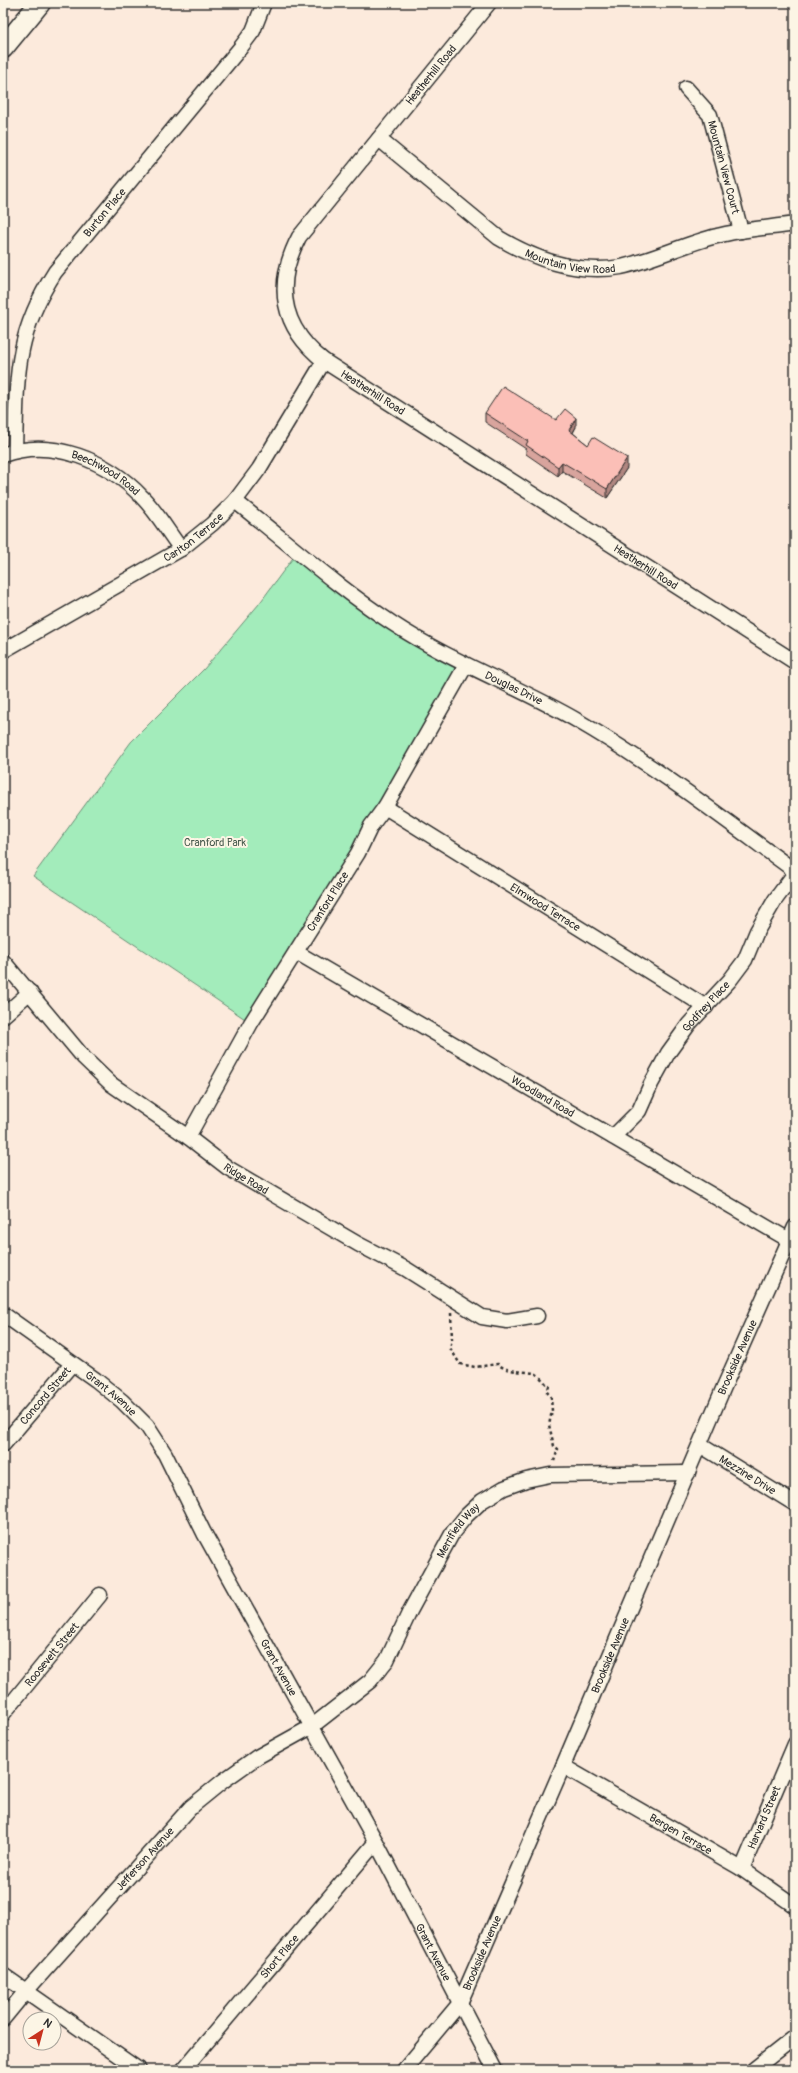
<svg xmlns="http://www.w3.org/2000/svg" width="798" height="2073" font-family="Pangolin,sans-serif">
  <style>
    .green { fill: #a3ecbb; stroke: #678c73 }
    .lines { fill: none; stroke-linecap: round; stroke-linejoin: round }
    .minor-casing { stroke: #2b2b2b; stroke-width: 17 }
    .secondary-casing { stroke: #2b2b2b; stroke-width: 23 }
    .path { stroke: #2b2b2b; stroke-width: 2.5; stroke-dasharray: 3 3; stroke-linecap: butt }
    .minor { stroke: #fcf5e5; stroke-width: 14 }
    .secondary { stroke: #fcf5e5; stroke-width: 20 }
    .wall { fill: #d8a49d; stroke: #2b2b2b }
    .shaded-wall { fill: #b08680; stroke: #2b2b2b }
    .building { fill: #fbbfb7; stroke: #2b2b2b }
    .labels { text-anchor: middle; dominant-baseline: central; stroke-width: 4; stroke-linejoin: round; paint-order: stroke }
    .street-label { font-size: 11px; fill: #2b2b2b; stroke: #fcf5e5 }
    .park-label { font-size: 11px; fill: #495b4f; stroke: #fcf5e5 }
  </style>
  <rect width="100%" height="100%" fill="#fceadc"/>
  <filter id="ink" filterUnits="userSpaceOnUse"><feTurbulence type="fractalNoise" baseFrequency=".025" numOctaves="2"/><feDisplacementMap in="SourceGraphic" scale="8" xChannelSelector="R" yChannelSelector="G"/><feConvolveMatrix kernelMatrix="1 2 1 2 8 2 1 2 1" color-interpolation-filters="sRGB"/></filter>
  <g filter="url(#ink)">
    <path class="green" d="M 298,551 L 466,665 L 251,1023 L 33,876 L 131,742 L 204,669 L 259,604 Z"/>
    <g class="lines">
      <defs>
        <g id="minor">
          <path id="s1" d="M 489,3 L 299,237 C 274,285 281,327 324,361 L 795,662"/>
          <path id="s2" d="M 686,88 L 710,115 L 741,231"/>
          <path id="s3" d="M 379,139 L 499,238 C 536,260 577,275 621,267 C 653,260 684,244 717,236 C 742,229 769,228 795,224"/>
          <path id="s4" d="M 15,451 C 17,378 14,336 55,272 L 241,47 L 253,31 L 264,3"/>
          <path id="s5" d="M 3,455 C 52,437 108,461 142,497 C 157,512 168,532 181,549"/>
          <path id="s6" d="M 235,501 C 287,542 337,587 392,623 C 451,662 518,686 578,721 C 654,765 724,819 795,871"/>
          <path id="s7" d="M 3,651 L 181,549 L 212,524 L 235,501 L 259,469 L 324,361"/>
          <path id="s8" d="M 385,807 L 706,1007"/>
          <path id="s9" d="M 296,952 L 789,1240"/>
          <path id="s10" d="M 3,961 L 84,1058 L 111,1084 L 188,1137 L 228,1168 L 358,1244 L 406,1269 L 482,1317 L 507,1321 L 537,1316"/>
          <path d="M 3,1016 L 30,992"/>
          <path id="s11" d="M 188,1137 L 251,1023 L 358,853 L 371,826 L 385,807 L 466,665"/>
          <path id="s12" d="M 613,1137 L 639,1111 L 651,1084 L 668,1053 L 689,1024 L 730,980 L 745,960 L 757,931 L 775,900 L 795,873"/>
          <path id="s13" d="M 3,1314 L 96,1380 L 122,1401 L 147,1426 L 165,1454 L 204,1533 L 376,1842 L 495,2070"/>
          <path id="s14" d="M 3,1445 L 72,1364"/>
          <path id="s15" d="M 700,1445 L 795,1504"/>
          <path id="s16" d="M 3,1714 L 100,1595"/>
          <path id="s17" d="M 563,1766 L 742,1869 L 795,1906"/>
          <path id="s18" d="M 742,1869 L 795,1744"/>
          <path d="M 3,1975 L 139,2070"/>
          <path id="s19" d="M 3,2019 L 26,1991 L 191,1807 L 223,1781 L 257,1757 L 311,1727 L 370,1681 L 387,1660 L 410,1611 L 453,1532 L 466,1516 L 482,1501 L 504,1488 L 526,1480 L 550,1475 L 688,1473"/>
          <path id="s20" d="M 183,2070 L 376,1842"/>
          <path id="s21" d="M 404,2070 L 460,2003 L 563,1766 L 723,1389 L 795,1227"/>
          <path d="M 753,2070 L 795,2037"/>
        </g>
        <path id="secondary" d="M 3,48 L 40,3"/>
      </defs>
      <use href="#minor" class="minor-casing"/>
      <use href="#secondary" class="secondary-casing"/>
      <path class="path" d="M 451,1313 L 452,1340 L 450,1348 L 460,1364 L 475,1367 L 498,1364 C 506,1372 523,1371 534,1373 C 539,1374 544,1383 549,1386 L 547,1392 L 551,1397 L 552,1411 L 549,1425 L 554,1446 L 558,1449 L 554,1461"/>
      <use href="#minor" class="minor"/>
      <use href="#secondary" class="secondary"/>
    </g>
    <path class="wall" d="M 485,413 L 556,420 L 576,427 L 573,433 L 588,445 L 627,468 L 607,498 L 562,471 L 558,476 L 526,454 L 526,449 L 485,422 Z"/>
    <path class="shaded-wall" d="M 576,418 L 576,427 L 569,439 L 569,430 Z
      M 627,458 L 627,468 L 607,498 L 607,489 Z
      M 562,462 L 562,471 L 558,476 L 558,467 Z"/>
    <path class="building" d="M 503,386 L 556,420 L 565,409 L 576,418 L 569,430 L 588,445 L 593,437 L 627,458 L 607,489 L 562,462 L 558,467 L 526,445 L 528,441 L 485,413 Z"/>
  </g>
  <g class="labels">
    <g class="street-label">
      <text transform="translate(431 75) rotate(-51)">Heatherhill Road</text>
      <text stroke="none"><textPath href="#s2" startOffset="90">Mountain View Court</textPath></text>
      <text stroke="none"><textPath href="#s4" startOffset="264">Burton Place</textPath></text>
      <text stroke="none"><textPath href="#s3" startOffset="232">Mountain View Road</textPath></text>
      <text stroke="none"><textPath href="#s1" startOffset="499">Heatherhill Road</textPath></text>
      <text stroke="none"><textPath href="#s5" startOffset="109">Beechwood Road</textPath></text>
      <text stroke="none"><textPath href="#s7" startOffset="222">Carlton Terrace</textPath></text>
      <text stroke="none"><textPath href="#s1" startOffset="823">Heatherhill Road</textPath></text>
      <text stroke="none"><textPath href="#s6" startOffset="337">Douglas Drive</textPath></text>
      <text stroke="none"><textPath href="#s11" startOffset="274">Cranford Place</textPath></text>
      <text stroke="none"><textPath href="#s8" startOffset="189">Elmwood Terrace</textPath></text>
      <text stroke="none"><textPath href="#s12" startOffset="162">Godfrey Place</textPath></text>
      <text stroke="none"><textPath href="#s9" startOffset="286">Woodland Road</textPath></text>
      <text stroke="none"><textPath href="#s10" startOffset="329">Ridge Road</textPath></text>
      <text stroke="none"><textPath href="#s21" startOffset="790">Brookside Avenue</textPath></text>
      <text stroke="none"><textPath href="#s13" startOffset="134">Grant Avenue</textPath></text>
      <text stroke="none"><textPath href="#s14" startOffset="65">Concord Street</textPath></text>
      <text stroke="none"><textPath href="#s15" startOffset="56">Mezzine Drive</textPath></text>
      <text stroke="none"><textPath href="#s19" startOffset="678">Merrifield Way</textPath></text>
      <text stroke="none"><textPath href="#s16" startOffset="77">Roosevelt Street</textPath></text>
      <text stroke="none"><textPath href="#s21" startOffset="466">Brookside Avenue</textPath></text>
      <text stroke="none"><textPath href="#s13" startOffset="458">Grant Avenue</textPath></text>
      <text stroke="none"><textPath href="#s18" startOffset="56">Harvard Street</textPath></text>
      <text stroke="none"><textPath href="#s17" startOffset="136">Bergen Terrace</textPath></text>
      <text stroke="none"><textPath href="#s19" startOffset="214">Jefferson Avenue</textPath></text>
      <text stroke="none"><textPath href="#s13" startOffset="782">Grant Avenue</textPath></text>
      <text stroke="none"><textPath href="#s21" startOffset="142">Brookside Avenue</textPath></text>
      <text stroke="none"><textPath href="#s20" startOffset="149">Short Place</textPath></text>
    </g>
    <g class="park-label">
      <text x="215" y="842">Cranford Park</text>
    </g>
  </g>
  <rect width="798" height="2073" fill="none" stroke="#fcf5e5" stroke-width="16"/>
  <rect x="8" y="8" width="782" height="2057" fill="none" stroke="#2b2b2b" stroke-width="1.5" filter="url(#ink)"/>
  <g transform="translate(42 2031) rotate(36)"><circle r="19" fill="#fcf5e5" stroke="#a8a49b"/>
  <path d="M0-3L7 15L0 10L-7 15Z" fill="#c8321e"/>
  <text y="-6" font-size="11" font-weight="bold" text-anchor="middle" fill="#2b2b2b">N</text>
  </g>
</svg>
